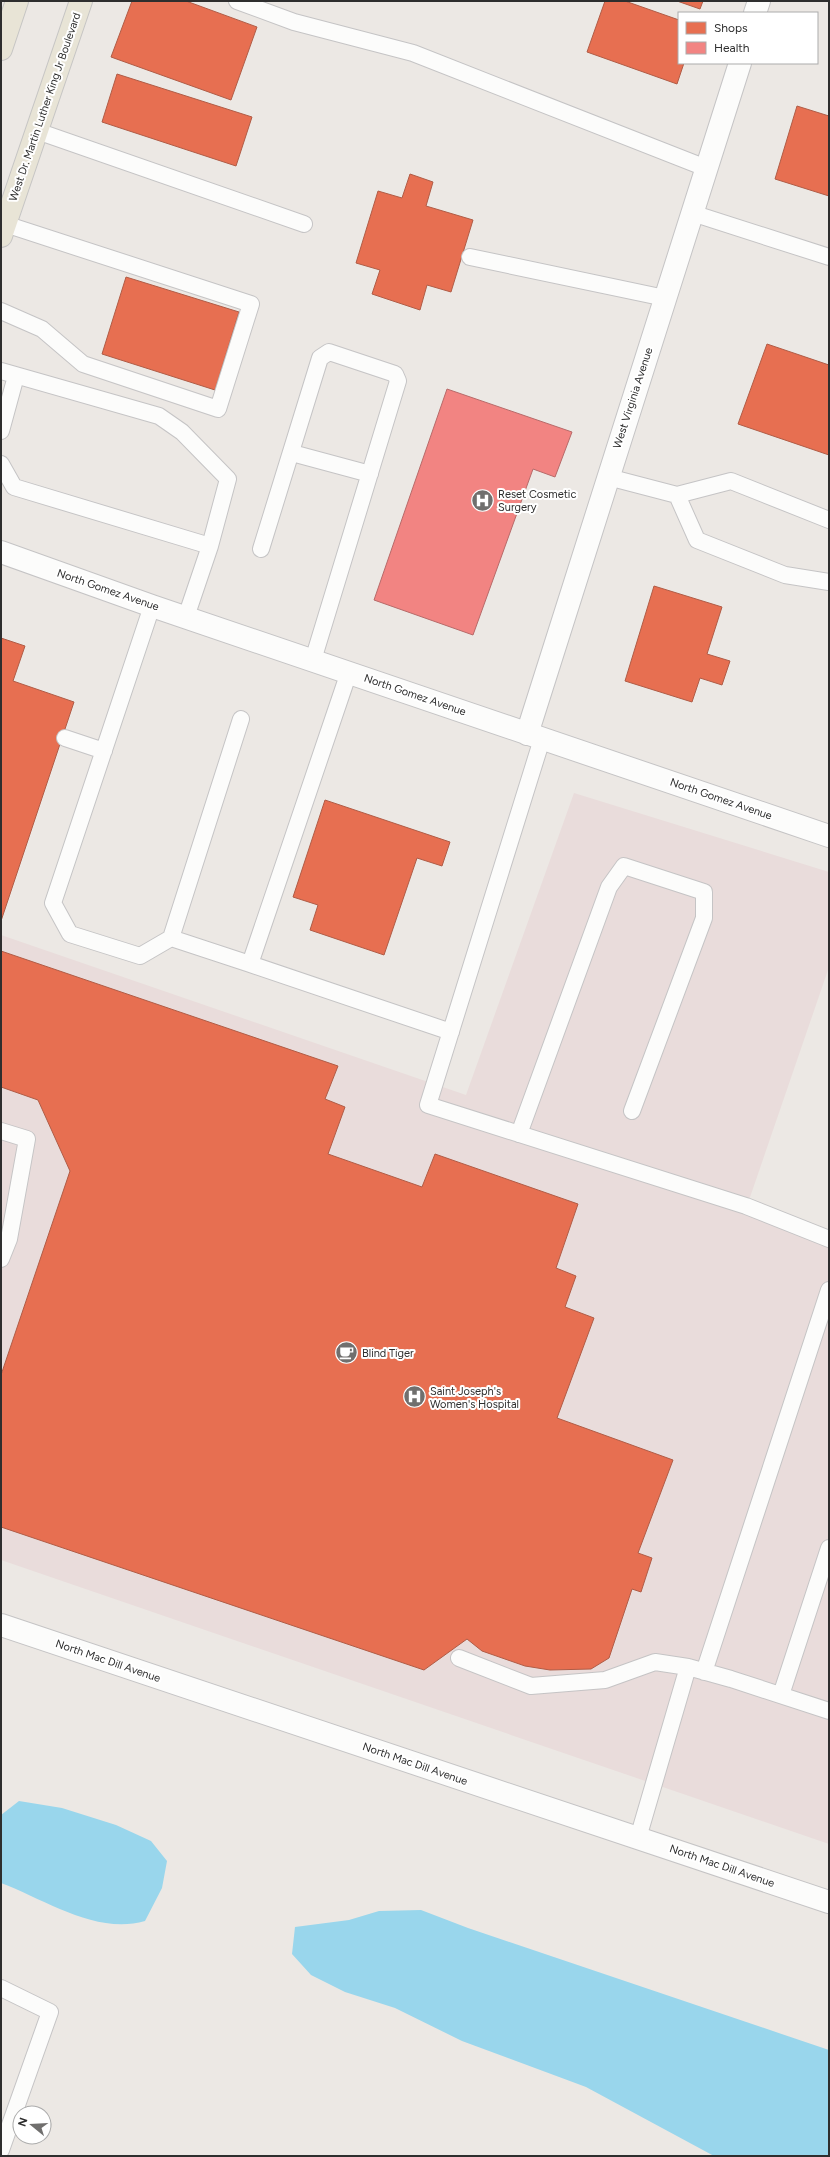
<svg xmlns="http://www.w3.org/2000/svg" width="830" height="2157" font-family="Figtree,sans-serif">
  <style>
    .medical { fill: #e9dcdb }
    .water { fill: #99d6ec }
    .shops { fill: #e76f51; stroke: #b05c46 }
    .health { fill: #f28482; stroke: #b76a69 }
    .lines { fill: none; stroke-linecap: round; stroke-linejoin: round }
    .lane-casing { stroke: #c5c4c5; stroke-width: 18 }
    .street-casing { stroke: #c5c4c5; stroke-width: 24 }
    .secondary-casing { stroke: #c5c4c5; stroke-width: 24 }
    .primary-casing { stroke: #c6c5c4; stroke-width: 24 }
    .lane { stroke: #fcfcfb; stroke-width: 16 }
    .street { stroke: #fcfcfb; stroke-width: 22 }
    .secondary { stroke: #fcfcfb; stroke-width: 22 }
    .primary { stroke: #e8e4d6; stroke-width: 22 }
    .labels { text-anchor: middle; dominant-baseline: central; stroke-width: 4; stroke-linejoin: round; paint-order: stroke }
    .street-label { font-size: 11px; fill: #2e2e2e; stroke: #fff }
    .poi-label { font-size: 11px; fill: #2e2e2e; stroke: #fff; text-anchor: start }
  </style>
  <rect width="100%" height="100%" fill="#ece8e4"/>
  <path class="medical" d="M 574,793 L 829,872 L 829,967 L 747,1206 L 829,1233 L 829,1844 L 1,1560 L 1,935 L 466,1095 Z"/>
  <path class="water" d="M 19,1801 L 62,1808 L 116,1825 L 151,1841 L 167,1861 L 162,1888 L 145,1921 C 96,1935 46,1900 1,1883 L 1,1815 Z
    M 421,1910 L 468,1928 L 829,2050 L 829,2156 L 714,2156 L 586,2087 L 462,2041 L 395,2008 L 345,1992 L 311,1975 L 292,1954 L 295,1927 L 349,1920 L 379,1911 Z"/>
  <path class="shops" d="M 132,1 L 186,1 L 257,27 L 231,100 L 111,57 Z
    M 605,1 L 625,1 L 679,20 L 679,63 L 684,63 L 677,84 L 587,52 Z
    M 677,1 L 703,1 L 700,9 Z
    M 117,74 L 252,117 L 236,166 L 102,122 Z
    M 797,106 L 829,116 L 829,196 L 775,179 Z
    M 410,174 L 433,182 L 426,206 L 473,220 L 451,292 L 427,285 L 420,310 L 372,294 L 380,270 L 356,263 L 378,191 L 402,198 Z
    M 126,277 L 239,312 L 215,390 L 102,354 Z
    M 767,344 L 829,365 L 829,455 L 738,424 Z
    M 654,586 L 722,607 L 707,654 L 730,661 L 722,685 L 700,678 L 692,702 L 625,681 Z
    M 1,638 L 25,646 L 13,681 L 74,702 L 1,921 Z
    M 325,800 L 450,842 L 442,866 L 417,858 L 384,955 L 310,930 L 318,905 L 293,897 Z
    M 1,951 L 338,1066 L 325,1099 L 345,1107 L 328,1154 L 422,1187 L 435,1154 L 578,1204 L 556,1268 L 576,1276 L 565,1307 L 594,1318 L 557,1418 L 673,1460 L 638,1553 L 652,1558 L 641,1592 L 632,1589 L 609,1658 L 591,1669 L 550,1670 L 525,1666 L 482,1651 L 467,1639 L 424,1670 L 1,1527 L 1,1375 L 70,1171 L 38,1100 L 1,1087 Z"/>
  <path class="health" d="M 447,389 L 572,432 L 555,477 L 533,469 L 473,635 L 374,600 Z"/>
  <g class="lines">
    <defs>
      <path id="lane" d="M 237,1 L 294,22 L 413,53 L 706,168
        M 37,131 L 304,224
        M 692,213 L 829,257
        M 470,257 L 665,298
        M 1,311 L 42,329 L 83,364 L 218,409 L 251,304 L 5,224
        M 1,371 L 159,416 L 182,432 L 228,479 L 210,546
        M 1,431 L 16,376
        M 292,453 L 370,474
        M 1,464 L 14,487 L 210,546 L 186,617
        M 608,477 L 677,495 L 731,481 L 829,520
        M 677,495 L 697,540 L 785,575 L 829,582
        M 261,549 L 320,358 L 329,352 L 395,374 L 398,381 L 313,660
        M 152,606 L 53,903 L 70,934 L 140,956 L 171,938 L 250,964
        M 349,672 L 250,964 L 451,1032
        M 65,738 L 104,751
        M 542,739 L 428,1105 L 746,1206 L 829,1239
        M 171,938 L 241,719
        M 1,1131 L 27,1139 L 9,1239 L 1,1259
        M 519,1134 L 609,887 L 624,866 L 704,892 L 704,918 L 632,1111
        M 459,1658 L 531,1686 L 605,1680 L 655,1662 L 688,1667 L 731,1679 L 829,1711
        M 704,1672 L 829,1290
        M 781,1695 L 829,1548
        M 638,1838 L 688,1667
        M 1,1988 L 50,2012 L 1,2150"/>
      <path id="street" d="M 755,13 L 759,1
        M 1,552 L 152,606 L 829,836
        M 527,734 L 740,63"/>
      <path id="secondary" d="M 1,1625 L 829,1902"/>
      <path id="primary" d="M 1,49 L 17,1
        M 1,236 L 81,1"/>
    </defs>
    <use href="#lane" class="lane-casing"/>
    <use href="#street" class="street-casing"/>
    <use href="#secondary" class="secondary-casing"/>
    <use href="#primary" class="primary-casing"/>
    <use href="#lane" class="lane"/>
    <use href="#street" class="street"/>
    <use href="#secondary" class="secondary"/>
    <use href="#primary" class="primary"/>
  </g>
  <defs>
    <symbol id="hospital-disc" viewBox="-11 -11 22 22"><circle r="9.5" fill="#706f6e" stroke="#fff"/><path d="M-5-5h3v3.5h4V-5h3V5h-3V1.5h-4V5h-3Z" fill="#fff"/></symbol>
    <symbol id="cafe-disc" viewBox="-11 -11 22 22"><circle r="9.5" fill="#706f6e" stroke="#fff"/><path d="M-5.5-4.5H6V0H3Q3 3.5 0 3.5H-2.5Q-5.5 3.5-5.5 0ZM3-3.2v2h1.7v-2ZM-6 4.5H4V6H-6Z" fill="#fff"/></symbol>
  </defs>
  <g fill-rule="evenodd">
    <use href="#hospital-disc" x="470" y="488" width="25" height="25"/>
    <use href="#cafe-disc" x="334" y="1340" width="25" height="25"/>
    <use href="#hospital-disc" x="402" y="1384" width="25" height="25"/>
  </g>
  <g class="labels">
    <g class="street-label">
      <text transform="translate(45 107) rotate(-71)">West Dr. Martin Luther King Jr Boulevard</text>
      <text transform="translate(633 398) rotate(-72)">West Virginia Avenue</text>
      <text transform="translate(108 590) rotate(19)">North Gomez Avenue</text>
      <text transform="translate(415 695) rotate(19)">North Gomez Avenue</text>
      <text transform="translate(721 799) rotate(19)">North Gomez Avenue</text>
      <text transform="translate(108 1661) rotate(19)">North Mac Dill Avenue</text>
      <text transform="translate(415 1764) rotate(19)">North Mac Dill Avenue</text>
      <text transform="translate(722 1866) rotate(19)">North Mac Dill Avenue</text>
    </g>
    <g class="poi-label">
      <text x="498" y="494">Reset Cosmetic<tspan x="498" dy="13">Surgery</tspan></text>
      <text x="362" y="1353">Blind Tiger</text>
      <text x="430" y="1391">Saint Joseph's<tspan x="430" dy="13">Women's Hospital</tspan></text>
    </g>
  </g>
  <rect width="830" height="2157" fill="none" stroke="#2e2e2e" stroke-width="4"/>
  <rect x="678" y="12" width="140" height="52" fill="#ffffff" stroke="#ababab"/>
  <rect x="686" y="22" width="20" height="12" fill="#e76f51" stroke="#ababab"/>
  <text x="714" y="32" font-size="12" fill="#2e2e2e">Shops</text>
  <rect x="686" y="42" width="20" height="12" fill="#f28482" stroke="#ababab"/>
  <text x="714" y="52" font-size="12" fill="#2e2e2e">Health</text>
  <g transform="translate(32 2125) rotate(288)"><circle r="19" fill="#ffffff" stroke="#ababab"/>
  <path d="M0-3L7 15L0 10L-7 15Z" fill="#706f6e"/>
  <text y="-6" font-size="11" font-weight="bold" text-anchor="middle" fill="#2e2e2e">N</text>
  </g>
</svg>
